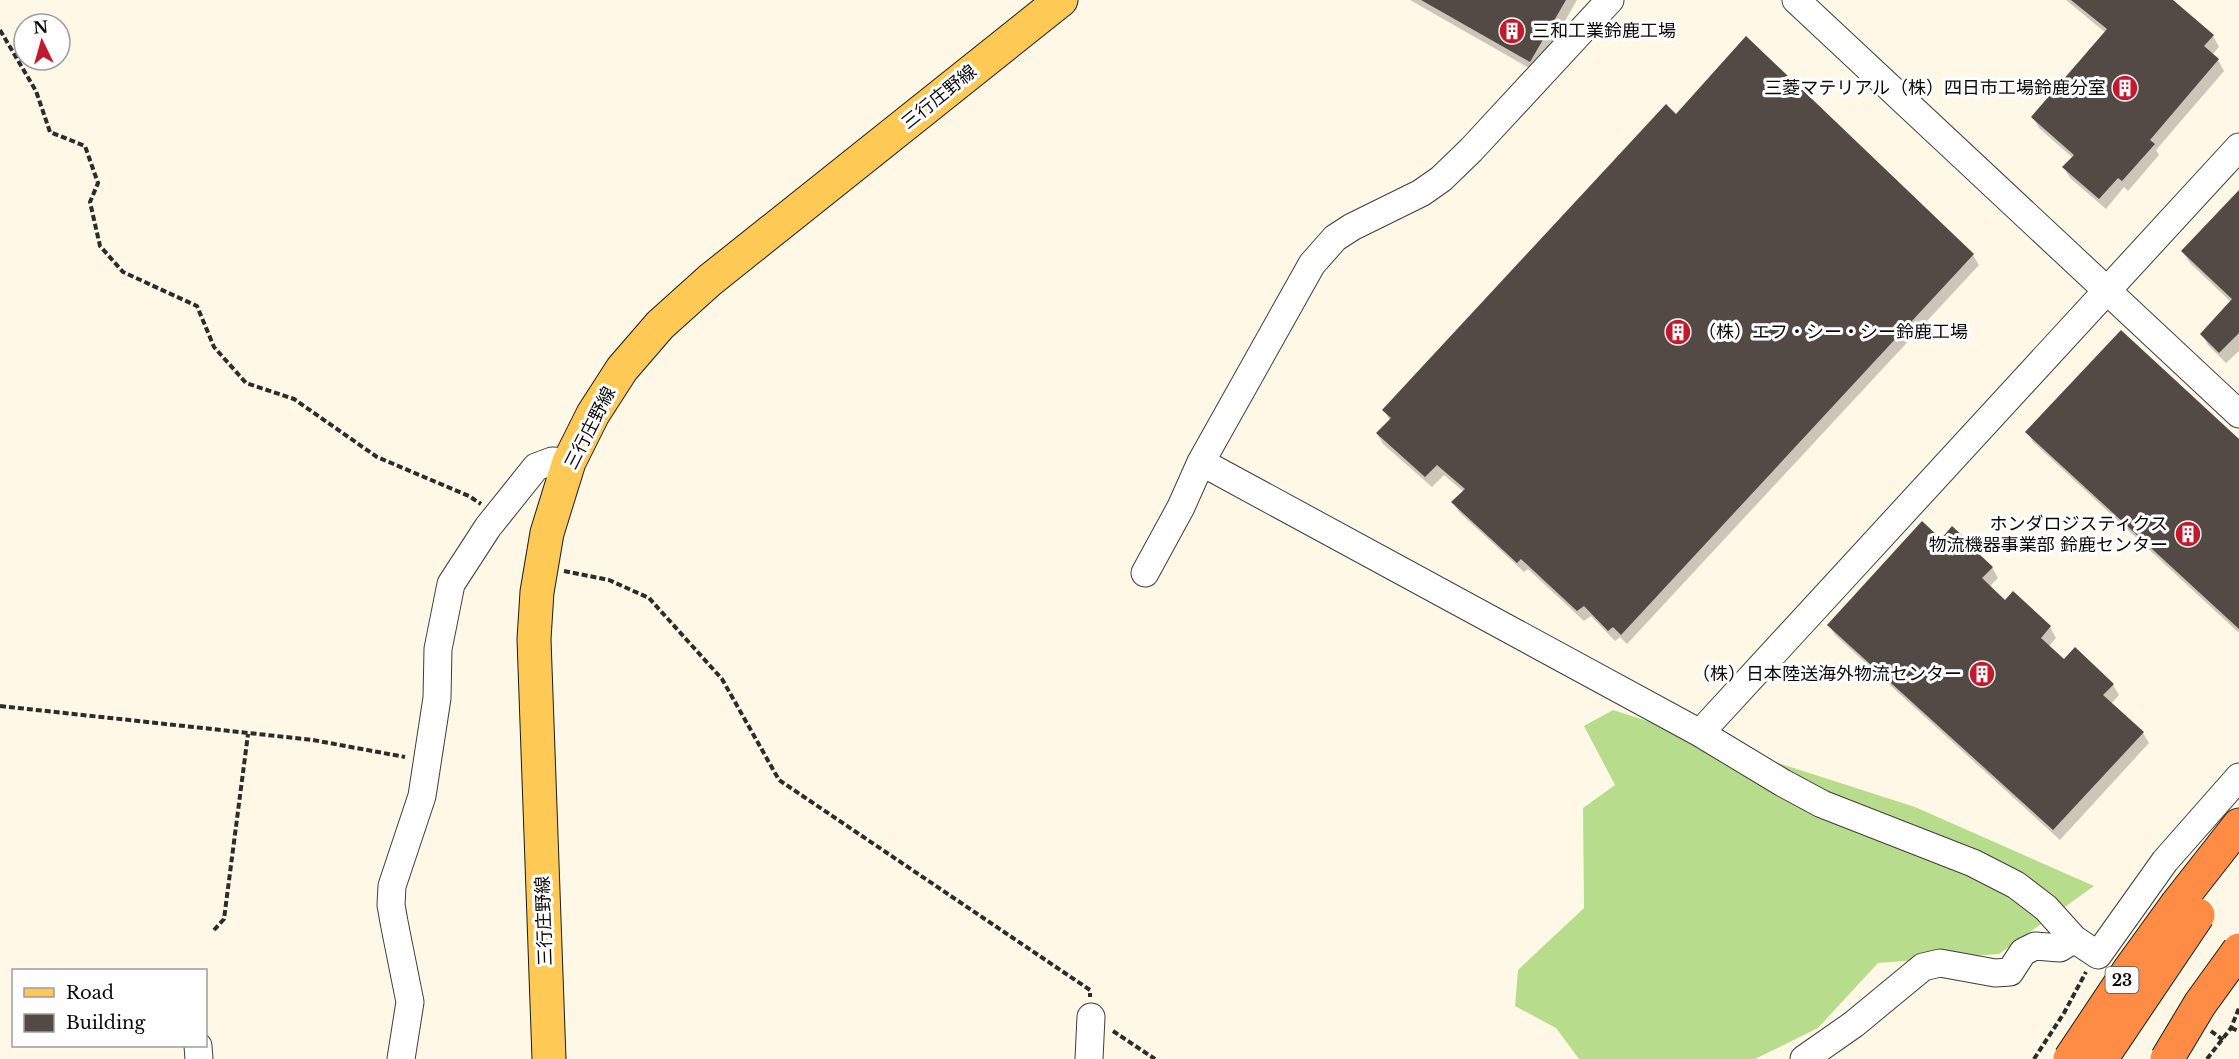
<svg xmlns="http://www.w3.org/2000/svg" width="2239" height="1059" font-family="'Libre Baskerville','Noto Sans JP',serif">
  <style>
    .forest { fill: #b7dd8c }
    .shadow { fill: #0003 }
    .building { fill: #534a45 }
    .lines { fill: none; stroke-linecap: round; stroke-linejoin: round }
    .minor-casing { stroke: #3d3d3d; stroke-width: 29 }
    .major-casing { stroke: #1b1b1b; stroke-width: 35 }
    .highway-casing { stroke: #1b1b1b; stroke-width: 35 }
    .path { stroke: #2c2c2c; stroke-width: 4; stroke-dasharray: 6 3; stroke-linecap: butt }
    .minor { stroke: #fff; stroke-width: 27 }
    .major { stroke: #ffc956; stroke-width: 33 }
    .highway { stroke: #ff8c44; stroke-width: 33 }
    .highway-bridge-casing { stroke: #1b1b1b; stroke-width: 35; stroke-linecap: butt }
    .highway-bridge { stroke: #ff8c44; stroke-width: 33 }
    .labels { text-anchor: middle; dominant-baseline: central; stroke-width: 6; stroke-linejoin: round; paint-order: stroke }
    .shield { fill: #fff; stroke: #545454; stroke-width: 1.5 }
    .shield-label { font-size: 16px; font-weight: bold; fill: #0a0a0a }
    .poi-label { font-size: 18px; fill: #0a0a0a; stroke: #fff; text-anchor: end }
    .street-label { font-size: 18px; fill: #0a0a0a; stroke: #fff }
  </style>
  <rect width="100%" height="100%" fill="#fff8e6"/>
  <path class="forest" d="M 1613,710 L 1915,807 L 2094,886 L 1999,954 L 1878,963 L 1818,1028 L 1755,1059 L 1579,1059 L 1556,1028 L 1515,1006 L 1518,970 L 1584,908 L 1583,808 L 1615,785 L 1584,726 Z"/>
  <path class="shadow" d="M 1410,0 L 1577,0 L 1536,72 Z
    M 2066,0 L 2170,0 L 2213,36 L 2219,47 L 2212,55 L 2218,60 L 2224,71 L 2156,150 L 2159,155 L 2128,191 L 2124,187 L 2106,209 L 2070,178 L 2064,168 L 2073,158 L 2039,128 L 2033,118 L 2106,33 Z
    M 1676,116 L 1973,255 L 1979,265 L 1627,644 L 1620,637 L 1615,641 L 1591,616 L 1584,621 L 1528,569 L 1524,572 L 1459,512 L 1453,502 L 1464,492 L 1444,475 L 1432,487 L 1383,444 L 1377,434 L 1390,421 L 1384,410 Z
    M 2239,192 L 2239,351 L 2226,363 L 2208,345 L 2202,334 L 2231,302 L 2190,263 L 2183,252 Z
    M 2027,432 L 2239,442 L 2239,633 L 2033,442 Z
    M 1964,539 L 1968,546 L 1992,567 L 1998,578 L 1989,587 L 2005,602 L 2013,594 L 2050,627 L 2056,638 L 2049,646 L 2064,661 L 2113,685 L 2119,695 L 2111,704 L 2143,733 L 2149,743 L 2060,840 L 1835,635 L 1829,625 L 1941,541 Z"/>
  <path class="building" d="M 1421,0 L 1566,0 L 1530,62 Z
    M 2071,0 L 2173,0 L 2214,35 L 2204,46 L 2219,59 L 2150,140 L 2155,144 L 2122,181 L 2118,178 L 2099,199 L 2062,167 L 2074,155 L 2031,117 L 2107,29 Z
    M 1746,36 L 1974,254 L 1621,635 L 1613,627 L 1608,631 L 1584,606 L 1577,611 L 1521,559 L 1517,563 L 1451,502 L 1465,489 L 1437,465 L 1425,477 L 1376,433 L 1391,418 L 1382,410 L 1666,104 L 1676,114 Z
    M 2239,190 L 2239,333 L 2219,353 L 2200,334 L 2232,299 L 2181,251 Z
    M 2121,330 L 2239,439 L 2239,629 L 2025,432 Z
    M 1922,521 L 1941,539 L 1952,526 L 1965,538 L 1964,540 L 1993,567 L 1982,578 L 2005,600 L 2013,591 L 2051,626 L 2041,638 L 2064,659 L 2075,647 L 2114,684 L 2103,695 L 2144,732 L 2053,830 L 1827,625 Z"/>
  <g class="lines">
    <defs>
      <path id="minor" d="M 1610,0 L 1471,150 L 1441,179 L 1421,193 L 1352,227 L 1335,238 L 1312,264 L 1201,462 L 1700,733 L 1783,783 L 1822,804 L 1973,863 L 2016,885 L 2046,908 L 2074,939 L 2098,955 L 2165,861 L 2239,777
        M 1796,0 L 2239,414
        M 1145,573 L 1181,507 L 1201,462
        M 1700,733 L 2239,147
        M 198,1046 L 199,1059
        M 401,1059 L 410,1002 L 394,922 L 391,905 L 392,886 L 422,796 L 437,698 L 438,649 L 451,584 L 488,527 L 536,467 L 552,461 L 569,462
        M 1089,1059 L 1091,1017
        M 1804,1059 L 1854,1024 L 1923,967 L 1940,963 L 1995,973 L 2010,972 L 2023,952 L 2035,946 L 2060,948 L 2074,939"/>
      <path id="major" d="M 549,1059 L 534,639 L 537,592 L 547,533 L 569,462 L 593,414 L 622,369 L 660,325 L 710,280 L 1061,0"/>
      <path id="highway" d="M 2177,904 L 2239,825"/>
    </defs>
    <use href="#minor" class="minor-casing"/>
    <use href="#major" class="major-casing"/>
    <use href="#highway" class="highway-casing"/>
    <path class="path" d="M 0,30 L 36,91 L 50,132 L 85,146 L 98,183 L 90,202 L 100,246 L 123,272 L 197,306 L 214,347 L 246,383 L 294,399 L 377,457 L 469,496 L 481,504
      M 564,571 L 609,580 L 649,598 L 722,679 L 779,780 L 1090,990 L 1090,997
      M 0,706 L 313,740 L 405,757
      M 214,930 L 224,919 L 248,734
      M 2231,1028 L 2239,1031
      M 1113,1031 L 1155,1059
      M 2211,1031 L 2223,1040
      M 2034,1059 L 2064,1013 L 2086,972
      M 2207,1059 L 2231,1028 L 2239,1008"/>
    <use href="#minor" class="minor"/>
    <use href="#major" class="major"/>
    <use href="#highway" class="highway"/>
    <defs>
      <path id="highway-bridge" d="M 2070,1059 L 2130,969 L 2177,904
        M 2101,1059 L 2198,915
        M 2167,1059 L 2200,1004 L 2239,950"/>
    </defs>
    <use href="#highway-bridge" class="highway-bridge-casing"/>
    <use href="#highway-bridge" class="highway-bridge"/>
  </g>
  <defs>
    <symbol id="building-disc" viewBox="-11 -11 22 22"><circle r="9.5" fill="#c3192d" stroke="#fff"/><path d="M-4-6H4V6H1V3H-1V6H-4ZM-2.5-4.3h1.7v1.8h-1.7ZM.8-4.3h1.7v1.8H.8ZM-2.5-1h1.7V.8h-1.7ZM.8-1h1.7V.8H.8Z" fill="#fff"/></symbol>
  </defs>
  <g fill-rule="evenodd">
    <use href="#building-disc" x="1497" y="16" width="30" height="30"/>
    <use href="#building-disc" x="2110" y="73" width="30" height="30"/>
    <use href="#building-disc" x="1663" y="317" width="30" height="30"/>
    <use href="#building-disc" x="2173" y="519" width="30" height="30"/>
    <use href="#building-disc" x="1967" y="659" width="30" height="30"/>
  </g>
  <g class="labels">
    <rect class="shield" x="2105.5" y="967" width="33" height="26" rx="4.5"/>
    <g class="shield-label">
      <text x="2122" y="980">23</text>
    </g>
    <g class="poi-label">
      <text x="1532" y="31" text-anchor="start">三和工業鈴鹿工場</text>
      <text x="2106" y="88">三菱マテリアル（株）四日市工場鈴鹿分室</text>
      <text x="1698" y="332" text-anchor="start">（株）エフ・シー・シー鈴鹿工場</text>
      <text x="2168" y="524">ホンダロジスティクス<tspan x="2168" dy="21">物流機器事業部 鈴鹿センター</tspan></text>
      <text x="1962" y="674">（株）日本陸送海外物流センター</text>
    </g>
    <g class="street-label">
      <text transform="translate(939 97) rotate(-39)">三行庄野線</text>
      <text transform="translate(590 428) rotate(-63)">三行庄野線</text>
      <text transform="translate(544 921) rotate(-92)">三行庄野線</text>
    </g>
  </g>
  <rect x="12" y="969" width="195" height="78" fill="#ffffff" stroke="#9d9d9d" stroke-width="1.5"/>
  <rect x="24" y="988" width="30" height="9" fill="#ffc956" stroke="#9d9d9d" stroke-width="1.5"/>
  <text x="66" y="999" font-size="18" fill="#0a0a0a">Road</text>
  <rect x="24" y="1014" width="30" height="18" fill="#534a45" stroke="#9d9d9d" stroke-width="1.5"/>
  <text x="66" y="1029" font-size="18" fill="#0a0a0a">Building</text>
  <g transform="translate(42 42) rotate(355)"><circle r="28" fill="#ffffff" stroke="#9d9d9d" stroke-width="1.5"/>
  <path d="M0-4.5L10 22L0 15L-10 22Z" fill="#c3192d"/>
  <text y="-9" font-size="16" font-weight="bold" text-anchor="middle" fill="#0a0a0a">N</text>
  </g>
</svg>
